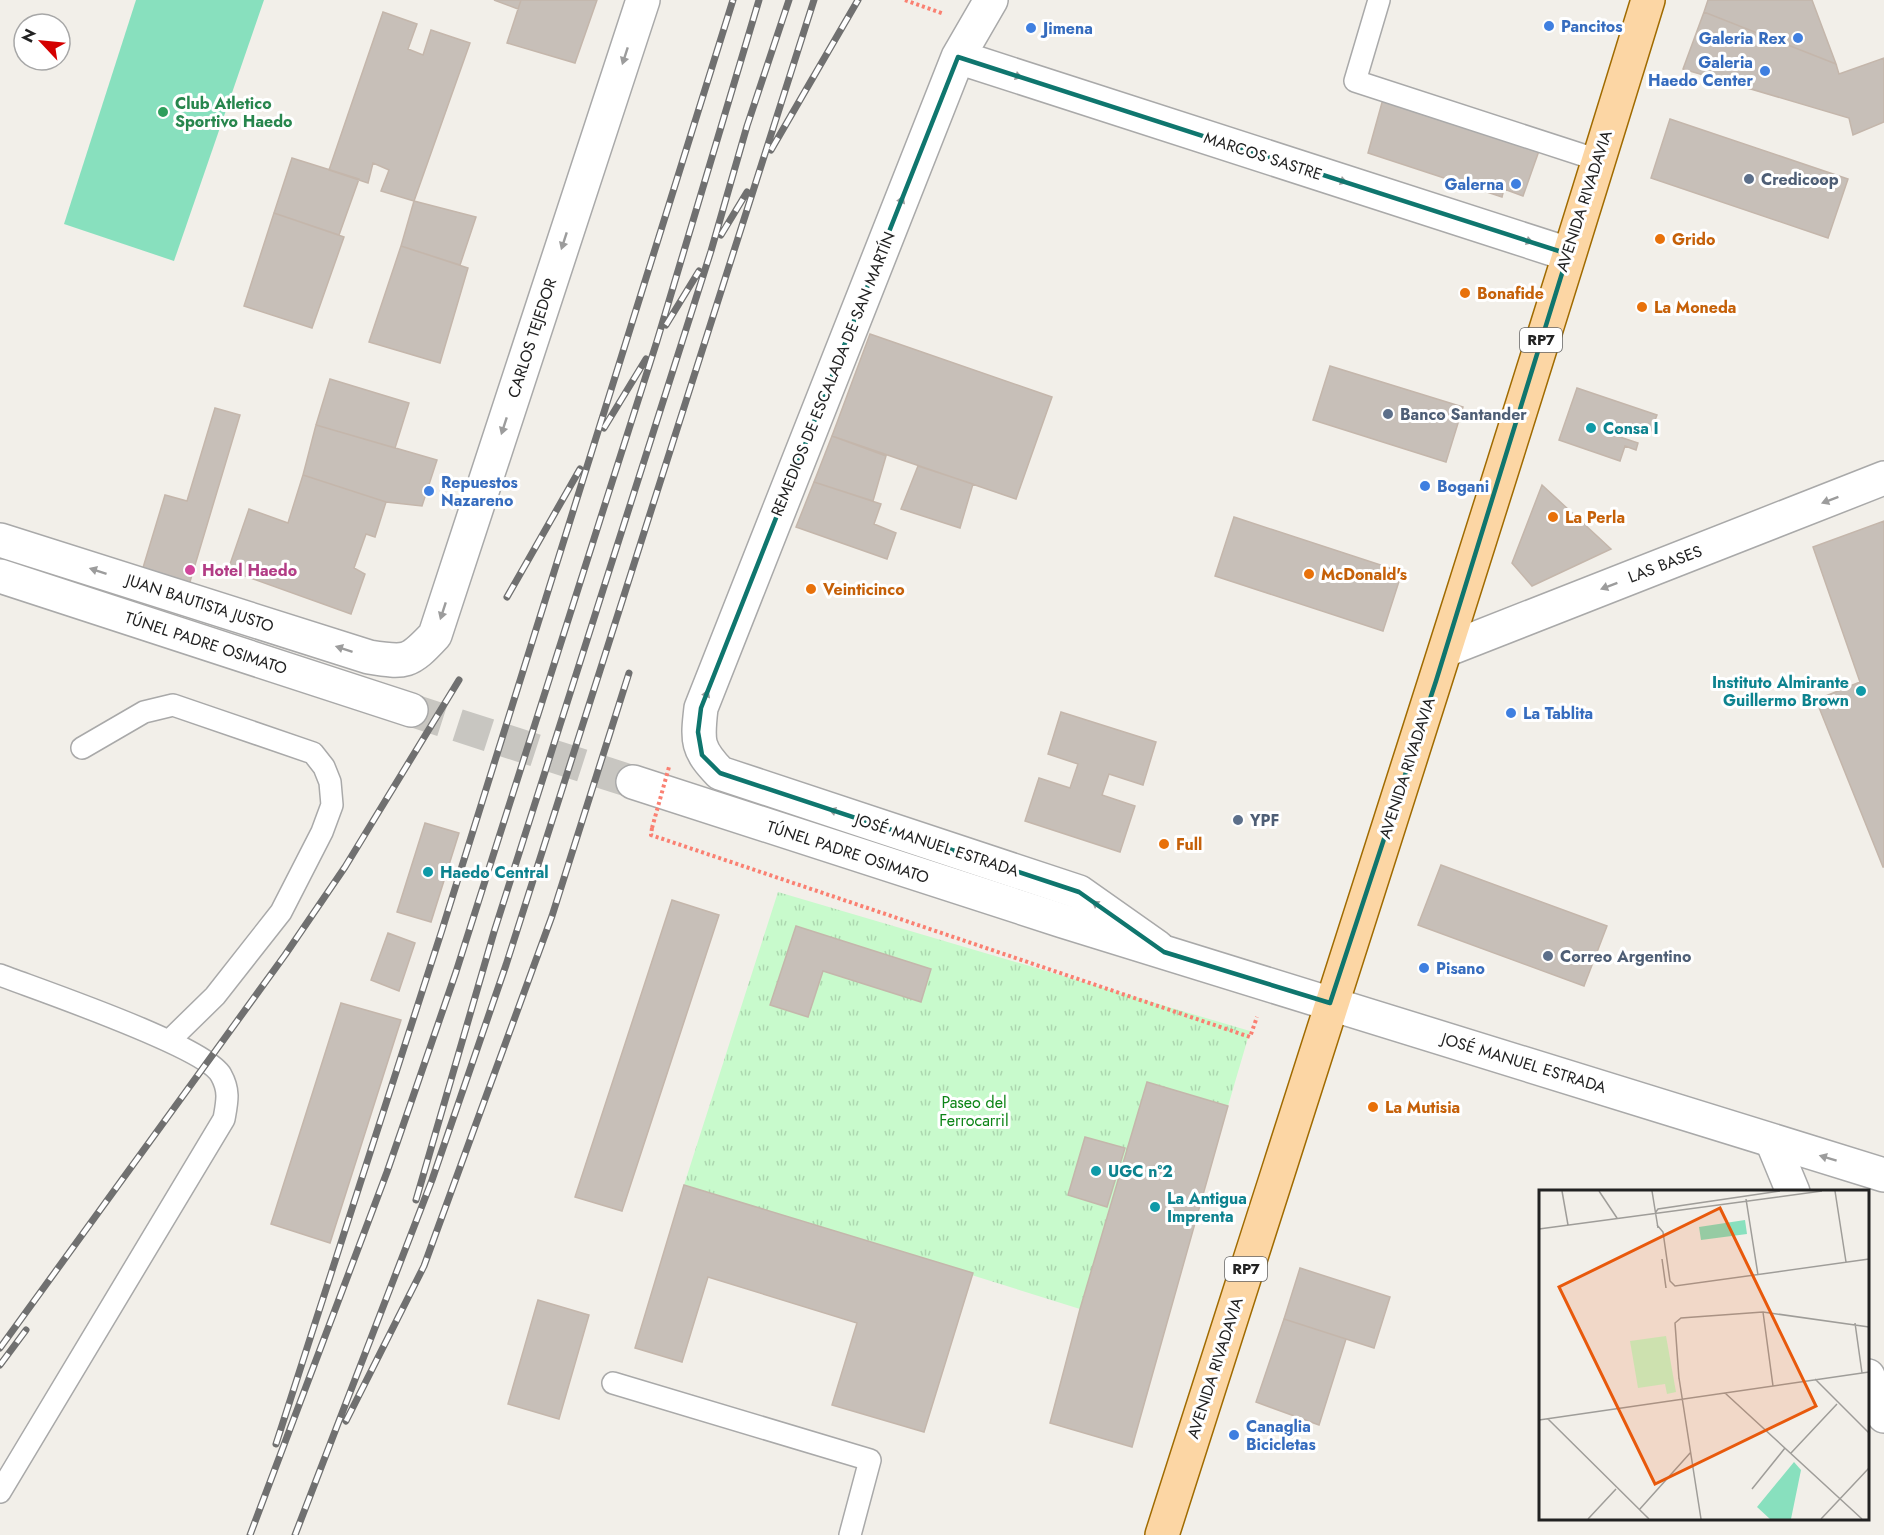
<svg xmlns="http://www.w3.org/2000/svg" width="1884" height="1535" font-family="Jost,sans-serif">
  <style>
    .park { fill: url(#park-tufts) }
    .pitch { fill: #88e0be }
    .building { fill: #c7bfb8; stroke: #c4b6ab; stroke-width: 1.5 }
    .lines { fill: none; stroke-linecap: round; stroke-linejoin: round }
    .tertiary-tunnel { stroke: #c8c6c1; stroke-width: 33; stroke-dasharray: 33 16; stroke-linecap: butt }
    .service-casing { stroke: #a9a9a9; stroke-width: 24 }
    .minor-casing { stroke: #a9a9a9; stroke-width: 36 }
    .tertiary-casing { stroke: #a9a9a9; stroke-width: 36 }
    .primary-casing { stroke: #a06b00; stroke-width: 36 }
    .path { stroke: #fa8072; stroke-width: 4; stroke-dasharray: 3 3; stroke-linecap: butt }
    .service { stroke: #fff; stroke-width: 21 }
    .minor { stroke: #fff; stroke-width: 33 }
    .tertiary { stroke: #fff; stroke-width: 33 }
    .primary { stroke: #fcd6a4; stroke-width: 33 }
    .rail-casing { stroke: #707070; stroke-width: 7 }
    .rail { stroke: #fff; stroke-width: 4.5; stroke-dasharray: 14; stroke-linecap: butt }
    .path-bridge { stroke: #fa8072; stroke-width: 4; stroke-dasharray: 3 3; stroke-linecap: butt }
    .oneway { fill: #9c9c9c }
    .marked { fill: none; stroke: #0f766e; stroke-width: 4.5; stroke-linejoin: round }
    .shop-dot { fill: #3f7fe0; stroke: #fff; stroke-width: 2 }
    .leisure-dot { fill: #2e9e5b; stroke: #fff; stroke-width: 2 }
    .service-dot { fill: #5c6f8a; stroke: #fff; stroke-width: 2 }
    .food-dot { fill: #e8710a; stroke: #fff; stroke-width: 2 }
    .culture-dot { fill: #0f9aa8; stroke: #fff; stroke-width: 2 }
    .hotel-dot { fill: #d1479c; stroke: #fff; stroke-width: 2 }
    .labels { text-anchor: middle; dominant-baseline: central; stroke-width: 6; stroke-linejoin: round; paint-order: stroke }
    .shield { fill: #fff; stroke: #646464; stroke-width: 1.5 }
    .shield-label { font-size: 15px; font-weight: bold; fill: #222 }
    .shop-label { font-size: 16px; font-weight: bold; fill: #366cbe; stroke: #fff; text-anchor: start }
    .leisure-label { font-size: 16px; font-weight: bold; fill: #27864d; stroke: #fff; text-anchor: start }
    .street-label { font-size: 16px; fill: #222; stroke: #fff }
    .service-label { font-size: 16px; font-weight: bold; fill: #4e5e75; stroke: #fff; text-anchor: start }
    .food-label { font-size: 16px; font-weight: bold; fill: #c56008; stroke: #fff; text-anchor: start }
    .culture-label { font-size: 16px; font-weight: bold; fill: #0d838f; stroke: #fff; text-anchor: start }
    .hotel-label { font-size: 16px; font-weight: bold; fill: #b23c85; stroke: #fff; text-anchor: start }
    .park-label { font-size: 16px; fill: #0c8416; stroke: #fff }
    .inset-road { fill: none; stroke: #9f9d99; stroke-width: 1.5 }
    .view { fill: #e8590c; fill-opacity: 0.15; stroke: #e8590c; stroke-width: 3 }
    .inset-edge { fill: none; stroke: #222; stroke-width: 3 }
  </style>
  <defs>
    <pattern id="park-tufts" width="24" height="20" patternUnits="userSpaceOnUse" patternTransform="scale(1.5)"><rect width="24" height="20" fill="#c8facc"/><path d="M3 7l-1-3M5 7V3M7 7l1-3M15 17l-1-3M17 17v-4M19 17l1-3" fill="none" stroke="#acd6af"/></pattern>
  </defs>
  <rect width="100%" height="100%" fill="#f2efe9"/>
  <path class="park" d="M 778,892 L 1250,1031 L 1228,1106 L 1147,1082 L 1080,1309 L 684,1185 Z"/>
  <path class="pitch" d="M 136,0 L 264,0 L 174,261 L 64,224 Z"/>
  <path class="building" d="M 494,0 L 521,0 L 518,9 Z
    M 521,0 L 597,0 L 575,63 L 507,43 Z
    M 1708,0 L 1812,0 L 1836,64 L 1704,12 Z
    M 383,12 L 417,24 L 408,49 L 423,55 L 431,30 L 470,43 L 414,201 L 381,191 L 389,170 L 373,163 L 368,183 L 329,170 Z
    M 1704,12 L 1836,64 L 1839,74 L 1884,58 L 1884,122 L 1853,135 L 1849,118 L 1683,69 Z
    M 1383,99 L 1540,148 L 1523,196 L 1504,189 L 1502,197 L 1368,153 Z
    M 1670,119 L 1848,179 L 1828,238 L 1651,178 Z
    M 292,158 L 359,179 L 339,235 L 274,213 Z
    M 414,201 L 476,217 L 460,265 L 401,246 Z
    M 274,213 L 344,237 L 312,328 L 244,306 Z
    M 401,246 L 468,268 L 440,363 L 369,342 Z
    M 870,334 L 1052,397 L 1016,499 L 832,436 Z
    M 1330,366 L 1463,407 L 1446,462 L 1313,420 Z
    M 330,379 L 409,403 L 395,448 L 316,425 Z
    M 1577,388 L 1657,415 L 1650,433 L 1621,423 L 1617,436 L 1638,443 L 1636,450 L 1625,446 L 1620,461 L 1559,440 Z
    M 215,408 L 240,415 L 189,585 L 142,571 L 165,495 L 187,501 Z
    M 316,425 L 437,460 L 422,506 L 386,502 L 303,475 Z
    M 832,436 L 886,456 L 873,501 L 814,482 Z
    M 918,466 L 973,484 L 960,528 L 901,509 Z
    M 303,475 L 386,502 L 375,537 L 366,534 L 354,568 L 365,574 L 351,614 L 228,570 L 249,509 L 288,523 Z
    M 814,482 L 881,504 L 874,524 L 896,533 L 887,559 L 796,527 Z
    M 1542,485 L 1611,549 L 1532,586 L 1512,563 Z
    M 1234,517 L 1402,572 L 1383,631 L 1215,576 Z
    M 1884,521 L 1884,867 L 1883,867 L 1816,700 L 1860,682 L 1813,547 Z
    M 1061,712 L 1156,742 L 1143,785 L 1109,774 L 1102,795 L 1135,806 L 1120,852 L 1025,821 L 1039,778 L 1070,788 L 1078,764 L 1048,754 Z
    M 425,823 L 459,833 L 431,922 L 397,912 Z
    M 1441,865 L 1607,926 L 1584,986 L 1418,925 Z
    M 672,900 L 719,915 L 622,1211 L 575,1197 Z
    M 796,926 L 931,969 L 921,1002 L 823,971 L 808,1017 L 770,1005 Z
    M 388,933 L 415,943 L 399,991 L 371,980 Z
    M 341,1003 L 401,1020 L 330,1243 L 271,1224 Z
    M 1147,1082 L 1228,1106 L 1132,1447 L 1050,1423 L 1080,1309 Z
    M 1085,1137 L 1125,1148 L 1107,1207 L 1068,1195 Z
    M 684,1185 L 973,1273 L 924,1432 L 832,1405 L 857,1323 L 708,1277 L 682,1362 L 635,1348 Z
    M 1300,1268 L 1390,1297 L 1374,1348 L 1284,1319 Z
    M 538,1300 L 589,1315 L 559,1419 L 508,1404 Z
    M 1284,1319 L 1346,1339 L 1319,1425 L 1256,1402 Z"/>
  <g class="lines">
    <path class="tertiary-tunnel" d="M 411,710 L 633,782"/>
    <defs>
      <path id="service" d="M 1379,0 L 1355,81 L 1598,160
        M 82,748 L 144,712 L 173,705 L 313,753 L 324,767 L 330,782 L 332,805 L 322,832 L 281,912 L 215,996 L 169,1041
        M 0,975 C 39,990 205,1046 221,1075 C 230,1091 227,1102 224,1119 L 0,1492
        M 613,1383 L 870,1460 L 850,1535"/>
      <path id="minor" d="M 991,0 L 958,57 L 701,708 C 697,742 697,749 720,773 L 1079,892 L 1157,947
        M 958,57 L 1568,254
        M 0,540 L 369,657 C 406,663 409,663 435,635 L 643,0
        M 1446,650 L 1884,478
        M 1772,1141 L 1793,1192
        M 1868,1376 L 1884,1416"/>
      <path id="tertiary" d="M 0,576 L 411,710
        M 633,782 L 1063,921 L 1884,1175"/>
      <path id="primary" d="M 1162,1535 C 1325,1024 1491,513 1648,0"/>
    </defs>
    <use href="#service" class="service-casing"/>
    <use href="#minor" class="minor-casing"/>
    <use href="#tertiary" class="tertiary-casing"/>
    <use href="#primary" class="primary-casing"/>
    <path class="path" d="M 905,0 L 944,14
      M 652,828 L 651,835 L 1250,1037 L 1257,1017"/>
    <use href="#service" class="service"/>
    <use href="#minor" class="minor"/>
    <use href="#tertiary" class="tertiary"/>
    <use href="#primary" class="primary"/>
    <defs>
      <path id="rail" d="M 771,150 L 858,0
        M 721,235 L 747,192
        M 666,325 L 699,271
        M 604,428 L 646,359
        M 507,597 L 580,469
        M 416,1200 L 494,932 L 711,251 L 747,126 L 789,0
        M 0,1348 L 285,955 L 345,867 L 459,680
        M 0,1365 L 26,1330
        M 346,1421 L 424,1266 L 436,1233 L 552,916 L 629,673
        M 276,1444 L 442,930 L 733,0
        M 250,1535 L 387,1172 L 456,972 L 657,341 L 759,0
        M 295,1535 L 432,1180 L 506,965 L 814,0"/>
    </defs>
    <use href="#rail" class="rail-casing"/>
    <use href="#rail" class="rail"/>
    <path class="path-bridge" d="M 652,828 L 669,767"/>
  </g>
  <defs><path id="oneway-solid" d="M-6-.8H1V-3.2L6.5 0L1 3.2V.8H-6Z" transform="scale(1.5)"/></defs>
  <g class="oneway">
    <use href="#oneway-solid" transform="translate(625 56) rotate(108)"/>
    <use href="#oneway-solid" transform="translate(1014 75) rotate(18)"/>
    <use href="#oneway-solid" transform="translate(1339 180) rotate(18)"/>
    <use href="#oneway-solid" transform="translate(900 204) rotate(-68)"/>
    <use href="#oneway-solid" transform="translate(1525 240) rotate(18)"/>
    <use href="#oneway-solid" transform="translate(564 241) rotate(108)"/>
    <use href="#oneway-solid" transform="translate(504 426) rotate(108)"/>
    <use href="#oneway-solid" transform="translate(1830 500) rotate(159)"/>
    <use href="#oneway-solid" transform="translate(98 571) rotate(-162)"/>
    <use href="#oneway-solid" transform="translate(1609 586) rotate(159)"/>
    <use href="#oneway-solid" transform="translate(443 611) rotate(108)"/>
    <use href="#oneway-solid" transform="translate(344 649) rotate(-162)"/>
    <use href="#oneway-solid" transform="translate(705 698) rotate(-68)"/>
    <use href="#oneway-solid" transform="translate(837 812) rotate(-162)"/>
    <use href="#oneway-solid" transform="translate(1099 906) rotate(-145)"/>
    <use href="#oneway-solid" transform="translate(1828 1158) rotate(-163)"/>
  </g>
  <path class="marked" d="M 958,57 L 1568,254 L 1436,681 L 1330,1003 L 1164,952 L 1079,892 L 720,773 L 702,755 L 698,732 L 701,708 Z"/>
  <g class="shop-dot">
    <circle cx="1549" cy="26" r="6"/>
    <circle cx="1031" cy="28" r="6"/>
    <circle cx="1798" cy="38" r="6"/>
    <circle cx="1765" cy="71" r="6"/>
    <circle cx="1516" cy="184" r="6"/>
    <circle cx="1425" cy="486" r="6"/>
    <circle cx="429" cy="491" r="6"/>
    <circle cx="1511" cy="713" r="6"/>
    <circle cx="1424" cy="968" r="6"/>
    <circle cx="1234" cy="1435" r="6"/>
  </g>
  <circle class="leisure-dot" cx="163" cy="112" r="6"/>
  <g class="service-dot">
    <circle cx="1749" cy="179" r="6"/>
    <circle cx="1388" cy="414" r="6"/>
    <circle cx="1238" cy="820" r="6"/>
    <circle cx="1548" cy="956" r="6"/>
  </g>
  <g class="food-dot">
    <circle cx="1660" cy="239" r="6"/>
    <circle cx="1465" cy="293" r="6"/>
    <circle cx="1642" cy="307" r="6"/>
    <circle cx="1553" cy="517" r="6"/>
    <circle cx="1309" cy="574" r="6"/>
    <circle cx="811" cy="589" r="6"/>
    <circle cx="1164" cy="844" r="6"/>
    <circle cx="1373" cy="1107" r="6"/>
  </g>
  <g class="culture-dot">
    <circle cx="1591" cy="428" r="6"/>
    <circle cx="1861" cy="691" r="6"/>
    <circle cx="428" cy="872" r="6"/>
    <circle cx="1096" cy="1171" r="6"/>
    <circle cx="1155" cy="1207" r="6"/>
  </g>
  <circle class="hotel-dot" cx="190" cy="570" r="6"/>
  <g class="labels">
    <g class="shield">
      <rect x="1520" y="328" width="42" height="24" rx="4.5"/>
      <rect x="1225" y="1257" width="42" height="24" rx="4.5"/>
    </g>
    <g class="shield-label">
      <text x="1541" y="340">RP7</text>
      <text x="1246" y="1269">RP7</text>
    </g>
    <g class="shop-label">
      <text x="1561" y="26">Pancitos</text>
      <text x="1043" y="28">Jimena</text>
      <text x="1786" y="38" text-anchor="end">Galeria Rex</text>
      <text x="1753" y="62" text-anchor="end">Galeria<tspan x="1753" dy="18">Haedo Center</tspan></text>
      <text x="1504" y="184" text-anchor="end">Galerna</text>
      <text x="441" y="482">Repuestos<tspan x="441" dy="18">Nazareno</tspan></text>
      <text x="1437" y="486">Bogani</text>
      <text x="1523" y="713">La Tablita</text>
      <text x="1436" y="968">Pisano</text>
      <text x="1246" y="1426">Canaglia<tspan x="1246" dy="18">Bicicletas</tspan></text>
    </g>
    <g class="leisure-label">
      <text x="175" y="103">Club Atletico<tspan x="175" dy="18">Sportivo Haedo</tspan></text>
    </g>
    <g class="street-label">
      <text transform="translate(1263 156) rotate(18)">MARCOS SASTRE</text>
      <text transform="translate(1584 201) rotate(-72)">AVENIDA RIVADAVIA</text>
      <text transform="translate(532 338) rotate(-72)">CARLOS TEJEDOR</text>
      <text transform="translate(833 374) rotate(-68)">REMEDIOS DE ESCALADA DE SAN MARTÍN</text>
      <text transform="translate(1665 564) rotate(-21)">LAS BASES</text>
      <text transform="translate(200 603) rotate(18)">JUAN BAUTISTA JUSTO</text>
      <text transform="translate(206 643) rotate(18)">TÚNEL PADRE OSIMATO</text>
      <text transform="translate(1407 768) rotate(-72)">AVENIDA RIVADAVIA</text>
      <text transform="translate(937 845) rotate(18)">JOSÉ MANUEL ESTRADA</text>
      <text transform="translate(848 852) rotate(18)">TÚNEL PADRE OSIMATO</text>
      <text transform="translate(1524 1063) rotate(17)">JOSÉ MANUEL ESTRADA</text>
      <text transform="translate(1215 1368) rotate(-72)">AVENIDA RIVADAVIA</text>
    </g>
    <g class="service-label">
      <text x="1761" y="179">Credicoop</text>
      <text x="1400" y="414">Banco Santander</text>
      <text x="1250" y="820">YPF</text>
      <text x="1560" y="956">Correo Argentino</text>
    </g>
    <g class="food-label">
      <text x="1672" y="239">Grido</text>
      <text x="1477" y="293">Bonafide</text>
      <text x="1654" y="307">La Moneda</text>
      <text x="1565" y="517">La Perla</text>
      <text x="1321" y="574">McDonald's</text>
      <text x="823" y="589">Veinticinco</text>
      <text x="1176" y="844">Full</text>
      <text x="1385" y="1107">La Mutisia</text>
    </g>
    <g class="culture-label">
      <text x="1603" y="428">Consa I</text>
      <text x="1849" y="682" text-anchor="end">Instituto Almirante<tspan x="1849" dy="18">Guillermo Brown</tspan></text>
      <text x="440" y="872">Haedo Central</text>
      <text x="1108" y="1171">UGC n°2</text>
      <text x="1167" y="1198">La Antigua<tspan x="1167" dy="18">Imprenta</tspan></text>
    </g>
    <g class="hotel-label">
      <text x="202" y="570">Hotel Haedo</text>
    </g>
    <g class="park-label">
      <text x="974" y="1102">Paseo del<tspan x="974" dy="18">Ferrocarril</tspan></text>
    </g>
  </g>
  <g transform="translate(1539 1190)">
    <rect width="330" height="330" fill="#f2efe9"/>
    <path d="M 127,146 L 137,202 L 128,204 L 126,194 L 99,198 L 91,151 Z" fill="#c8facc"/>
    <path d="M 206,30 L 208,44 L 162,50 L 160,37 ZM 255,272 L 262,280 L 252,329 L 231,329 L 218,317 Z" fill="#88e0be"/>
    <path class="inset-road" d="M 23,1 L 29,35M 60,1 L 78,28M 113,1 L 119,38M 296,1 L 307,72M 207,9 L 219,85M 116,23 L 119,19 L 241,1M 118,35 L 124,42 L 131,91 L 136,96 L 330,69M 0,39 L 283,1M 123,69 L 127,98M 224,122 L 234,196M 316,133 L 323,183M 140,188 L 162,329M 140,189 L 136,133 L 142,128 L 224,122 L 330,137M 276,189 L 330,243M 186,203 L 323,329M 9,229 L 110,329M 0,230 L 330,182M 252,263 L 298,214M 213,299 L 246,258M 100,320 L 152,262M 49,329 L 77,299M 282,329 L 330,278"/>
    <path class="view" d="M 181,18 L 277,216 L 116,294 L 20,97 Z"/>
    <rect width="330" height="330" class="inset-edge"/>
  </g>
  <g transform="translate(42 42) rotate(296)"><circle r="28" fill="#ffffff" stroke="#a7a7a7" stroke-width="1.5"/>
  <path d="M0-4.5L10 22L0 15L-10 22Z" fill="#d40000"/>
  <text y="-9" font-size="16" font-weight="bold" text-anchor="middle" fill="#222222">N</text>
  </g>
</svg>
